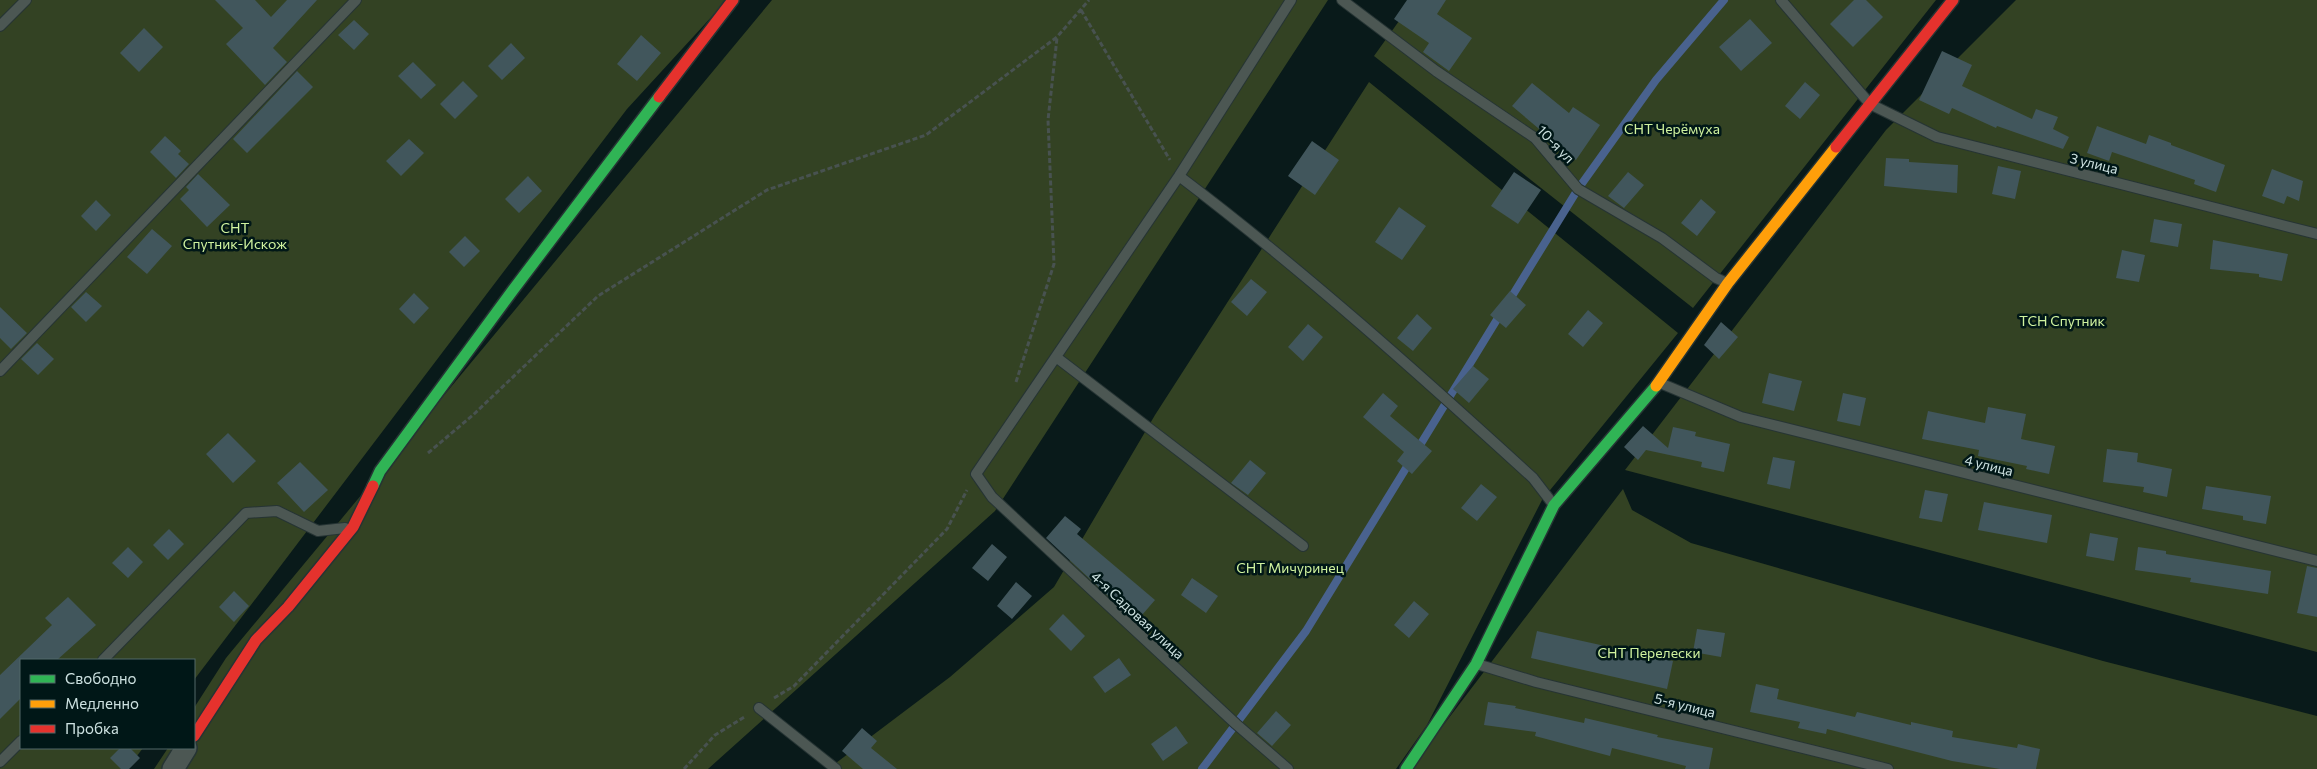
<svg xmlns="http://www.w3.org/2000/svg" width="2317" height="769" font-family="Commissioner,sans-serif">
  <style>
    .green { fill: #334223 }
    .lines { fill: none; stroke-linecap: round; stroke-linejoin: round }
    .stream { stroke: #49628e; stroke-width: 8 }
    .building { fill: #41565c }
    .lane-casing { stroke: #263434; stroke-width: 12 }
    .street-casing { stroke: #263434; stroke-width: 24 }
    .fast-casing { stroke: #263434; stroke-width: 14 }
    .slow-casing { stroke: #263434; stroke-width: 14 }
    .jam-casing { stroke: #263434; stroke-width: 14 }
    .path { stroke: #485250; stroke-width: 3; stroke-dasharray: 5 2.5; stroke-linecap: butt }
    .lane { stroke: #4c5753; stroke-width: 10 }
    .street { stroke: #4c5753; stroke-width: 21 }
    .fast { stroke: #30b455; stroke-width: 11 }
    .slow { stroke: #ff9f0a; stroke-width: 11 }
    .jam { stroke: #e5322d; stroke-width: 11 }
    .labels { text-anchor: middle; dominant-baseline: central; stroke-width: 5; stroke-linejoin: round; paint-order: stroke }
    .park-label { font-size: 14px; fill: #d0f39f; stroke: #001717 }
    .street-label { font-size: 14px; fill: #cde2e1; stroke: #001717 }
  </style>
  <rect width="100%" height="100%" fill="#091a1a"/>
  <path class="green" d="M 0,0 L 727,0 L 627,109 L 194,680 L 194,660 L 21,660 L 21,748 L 143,748 L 127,769 L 0,769 Z
    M 772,0 L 1328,0 L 995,511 L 708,769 L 154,769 L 168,748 L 194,748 L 194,708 L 226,658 Z
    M 1414,0 L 1936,0 L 1693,308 L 1374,56 Z
    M 2016,0 L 2317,0 L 2317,652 L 1625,470 L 1886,130 Z
    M 1369,82 L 1678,333 L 1542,500 L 1427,725 L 1396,769 L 828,769 L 950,677 L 1054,587 L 1155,415 Z
    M 1623,489 L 1632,510 L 1691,543 L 2103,661 L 2317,716 L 2317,769 L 1410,769 Z"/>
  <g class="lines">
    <path class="stream" d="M 1509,301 L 1578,189 L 1656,80 L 1724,0
      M 1417,450 L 1501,313
      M 1202,769 L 1306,631 L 1411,460"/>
  </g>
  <path class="building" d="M 215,0 L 255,0 L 271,17 L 287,0 L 317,0 L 273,48 L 287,62 L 265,85 L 226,44 L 243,28 Z
    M 1407,0 L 1446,0 L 1437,14 L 1472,38 L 1449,71 L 1423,52 L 1429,43 L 1394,19 Z
    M 1854,0 L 1866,0 L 1883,17 L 1853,47 L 1830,24 Z
    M 1750,19 L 1772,43 L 1741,71 L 1719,47 Z
    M 354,20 L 369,34 L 354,50 L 338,35 Z
    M 144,28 L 163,47 L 139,72 L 120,53 Z
    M 641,35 L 661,53 L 637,81 L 617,64 Z
    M 511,43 L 525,58 L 502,80 L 488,66 Z
    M 1942,51 L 1972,65 L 1962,86 L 2032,119 L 2036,109 L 2058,117 L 2053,129 L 2069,137 L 2063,149 L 1997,126 L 1996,128 L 1952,108 L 1949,114 L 1919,100 Z
    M 413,62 L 436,85 L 421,99 L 398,76 Z
    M 297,71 L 313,87 L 247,153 L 233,139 Z
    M 463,81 L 478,96 L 455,119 L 440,104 Z
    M 1805,82 L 1820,95 L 1800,119 L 1785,106 Z
    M 1532,83 L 1569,113 L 1573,107 L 1600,125 L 1576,160 L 1549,141 L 1551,139 L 1512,106 Z
    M 2097,126 L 2146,144 L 2149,135 L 2171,143 L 2171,145 L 2225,165 L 2216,192 L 2194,184 L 2195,180 L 2112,152 L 2109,161 L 2087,153 Z
    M 165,136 L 181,151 L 178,154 L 189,164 L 176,178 L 150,152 Z
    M 409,139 L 424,153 L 401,176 L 386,161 Z
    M 1312,141 L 1339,160 L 1315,195 L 1288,176 Z
    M 1886,158 L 1909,159 L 1909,162 L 1958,165 L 1957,193 L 1884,186 Z
    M 1998,166 L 2021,171 L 2015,199 L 1992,194 Z
    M 2272,169 L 2303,181 L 2299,201 L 2287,196 L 2284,204 L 2262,196 Z
    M 1514,172 L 1541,190 L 1518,224 L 1491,206 Z
    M 1628,172 L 1644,185 L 1624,208 L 1608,196 Z
    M 198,174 L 230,205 L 207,227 L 180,199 L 189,190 L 186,187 Z
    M 528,176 L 542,191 L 519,213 L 505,199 Z
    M 1701,199 L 1716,212 L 1697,236 L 1681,223 Z
    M 96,200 L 111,215 L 96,231 L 81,216 Z
    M 1399,207 L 1426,226 L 1402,260 L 1375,242 Z
    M 2154,219 L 2182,224 L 2178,247 L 2150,242 Z
    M 152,229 L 172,246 L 147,274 L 127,257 Z
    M 465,236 L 480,251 L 464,267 L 449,252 Z
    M 2213,240 L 2288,254 L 2282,281 L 2259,277 L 2259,274 L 2210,269 Z
    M 2122,250 L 2145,255 L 2139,282 L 2116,278 Z
    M 1251,279 L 1267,292 L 1247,316 L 1231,302 Z
    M 1510,291 L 1526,305 L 1506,328 L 1490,315 Z
    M 86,292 L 102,306 L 86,322 L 71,307 Z
    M 414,293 L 429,308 L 414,324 L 399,309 Z
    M 0,307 L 27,333 L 11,349 L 0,338 Z
    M 1588,310 L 1603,323 L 1583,347 L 1568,334 Z
    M 1417,314 L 1432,328 L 1413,351 L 1397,338 Z
    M 1721,322 L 1738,337 L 1719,359 L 1704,345 Z
    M 1308,324 L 1323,337 L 1303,361 L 1288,347 Z
    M 37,343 L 54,359 L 38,375 L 21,359 Z
    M 1473,366 L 1489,379 L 1469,403 L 1453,389 Z
    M 1769,373 L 1802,381 L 1794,411 L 1762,403 Z
    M 1383,393 L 1398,406 L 1390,416 L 1432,451 L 1412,474 L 1397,461 L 1404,452 L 1363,417 Z
    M 1843,393 L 1866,398 L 1860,426 L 1837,421 Z
    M 1988,407 L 2026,414 L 2021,439 L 2055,446 L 2049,474 L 2026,469 L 2027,466 L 1978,456 L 1979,450 L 1922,439 L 1928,411 L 1985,423 Z
    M 1643,426 L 1668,448 L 1673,427 L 1696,432 L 1695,436 L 1730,444 L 1724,472 L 1701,467 L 1702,462 L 1646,450 L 1638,460 L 1624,447 Z
    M 228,433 L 256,461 L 233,483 L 206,454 Z
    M 2107,449 L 2138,453 L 2137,462 L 2172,469 L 2167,497 L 2143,492 L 2144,487 L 2103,482 Z
    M 1773,457 L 1795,461 L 1790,489 L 1767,484 Z
    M 1250,460 L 1266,473 L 1248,495 L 1231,483 Z
    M 300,462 L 328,490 L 304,512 L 277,483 Z
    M 1481,484 L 1497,497 L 1477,521 L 1461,508 Z
    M 2206,486 L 2271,496 L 2266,524 L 2243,520 L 2243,516 L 2202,509 Z
    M 1925,490 L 1948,494 L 1942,522 L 1919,518 Z
    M 1984,502 L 2052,515 L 2047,543 L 1978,530 Z
    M 1065,516 L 1081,529 L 1077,534 L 1155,600 L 1136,622 L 1046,538 Z
    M 169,529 L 184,544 L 168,560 L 153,545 Z
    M 2090,533 L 2118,538 L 2114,561 L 2086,556 Z
    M 992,544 L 1007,557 L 988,581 L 972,568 Z
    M 128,547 L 143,562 L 128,578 L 112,563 Z
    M 2138,547 L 2166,551 L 2166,554 L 2271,571 L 2268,594 L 2190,582 L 2191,578 L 2135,570 Z
    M 2307,566 L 2317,568 L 2317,617 L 2297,613 Z
    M 1192,578 L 1218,596 L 1206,613 L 1181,595 Z
    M 1016,582 L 1032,596 L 1012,619 L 997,606 Z
    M 234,591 L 249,606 L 234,622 L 219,607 Z
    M 68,597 L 96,625 L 57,660 L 21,660 L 21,698 L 0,719 L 0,675 L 52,625 L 45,618 Z
    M 1414,601 L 1429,614 L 1409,638 L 1394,625 Z
    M 1063,614 L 1085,636 L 1071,651 L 1049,629 Z
    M 1697,629 L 1725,633 L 1721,657 L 1693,652 Z
    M 1537,631 L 1673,661 L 1667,689 L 1531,658 Z
    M 1119,658 L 1131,675 L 1105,693 L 1093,677 Z
    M 1756,684 L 1779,689 L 1777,699 L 1855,717 L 1857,712 L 1911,725 L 1911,722 L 1953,731 L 1952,737 L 2017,748 L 2018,744 L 2040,749 L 2036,769 L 2000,769 L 1952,761 L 1827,729 L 1826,734 L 1798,728 L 1800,722 L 1750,712 Z
    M 1488,702 L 1516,706 L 1515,708 L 1584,723 L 1585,718 L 1658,735 L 1657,737 L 1713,748 L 1709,769 L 1685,769 L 1686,766 L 1612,748 L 1610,756 L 1535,736 L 1536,732 L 1484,725 Z
    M 1276,711 L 1291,725 L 1272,746 L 1257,733 Z
    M 1176,726 L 1188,743 L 1163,761 L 1151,744 Z
    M 862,728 L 877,741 L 871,748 L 897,769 L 863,769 L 842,751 Z
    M 120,748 L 130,748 L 140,758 L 129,769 L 121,769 L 110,758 Z"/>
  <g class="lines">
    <defs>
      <path id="lane" d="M 1342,0 L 1436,71 L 1535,138 L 1578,189 L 1662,238 L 1716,278 L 1727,283
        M 1781,0 L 1870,104 L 1937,137 L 2317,234
        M 0,26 L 26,0
        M 1179,176 C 1303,270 1418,373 1533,478 L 1553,504
        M 1056,357 L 1303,546
        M 0,371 L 356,0
        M 1660,383 L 1741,417 L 2317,561
        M 103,660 L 246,513 L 277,511 L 318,531 L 345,528
        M 1477,664 L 1536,682 L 1888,769
        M 759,708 L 836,769
        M 0,762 L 21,741
        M 1288,769 L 1236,724 L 992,497 L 976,474 L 1179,176 L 1291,0"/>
      <path id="street" d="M 173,769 L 186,748"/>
      <path id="fast" d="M 373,486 L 380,471 L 513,290 L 659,97
        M 1406,769 L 1476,664 L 1554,505 L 1656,386"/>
      <path id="slow" d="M 1656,386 L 1728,283 L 1836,147"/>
      <path id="jam" d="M 659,97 L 733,0
        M 1836,147 L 1953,0
        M 194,736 L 256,640 L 288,607 L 353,527 L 373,486"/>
    </defs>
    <use href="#lane" class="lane-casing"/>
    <use href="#street" class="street-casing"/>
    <use href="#fast" class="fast-casing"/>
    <use href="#slow" class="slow-casing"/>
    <use href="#jam" class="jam-casing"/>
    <path class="path" d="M 1081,10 L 1170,160
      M 1016,382 L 1054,264 L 1048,120 L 1057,38
      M 428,453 L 473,415 L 598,296 L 767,190 L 926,135 L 1057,37 L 1089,0
      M 774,698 L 794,686 L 947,529 L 967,490
      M 684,769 L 715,735 L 746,716"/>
    <use href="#lane" class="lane"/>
    <use href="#street" class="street"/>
    <use href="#fast" class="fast"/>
    <use href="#slow" class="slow"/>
    <use href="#jam" class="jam"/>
  </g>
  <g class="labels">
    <g class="park-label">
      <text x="1672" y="128">СНТ Черёмуха</text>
      <text x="235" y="227">СНТ<tspan x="235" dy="16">Спутник-Искож</tspan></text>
      <text x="2062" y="320">ТСН Спутник</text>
      <text x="1290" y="567">СНТ Мичуринец</text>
      <text x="1649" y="652">СНТ Перелески</text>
    </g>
    <g class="street-label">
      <text transform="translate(1556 144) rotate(46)">10-я ул</text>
      <text transform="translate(2094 163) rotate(14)">3 улица</text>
      <text transform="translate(1989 465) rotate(14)">4 улица</text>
      <text transform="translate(1138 615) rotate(43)">4-я Садовая улица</text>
      <text transform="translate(1685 705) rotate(14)">5-я улица</text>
    </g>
  </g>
  <rect x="20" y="659" width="175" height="90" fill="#001717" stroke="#526868"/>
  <rect x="30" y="675" width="25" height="8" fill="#30b455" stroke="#526868"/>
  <text x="65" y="684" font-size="15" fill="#cde2e1">Свободно</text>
  <rect x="30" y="700" width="25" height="8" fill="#ff9f0a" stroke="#526868"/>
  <text x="65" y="709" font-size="15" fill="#cde2e1">Медленно</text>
  <rect x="30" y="725" width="25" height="8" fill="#e5322d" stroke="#526868"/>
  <text x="65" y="734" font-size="15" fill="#cde2e1">Пробка</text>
</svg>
